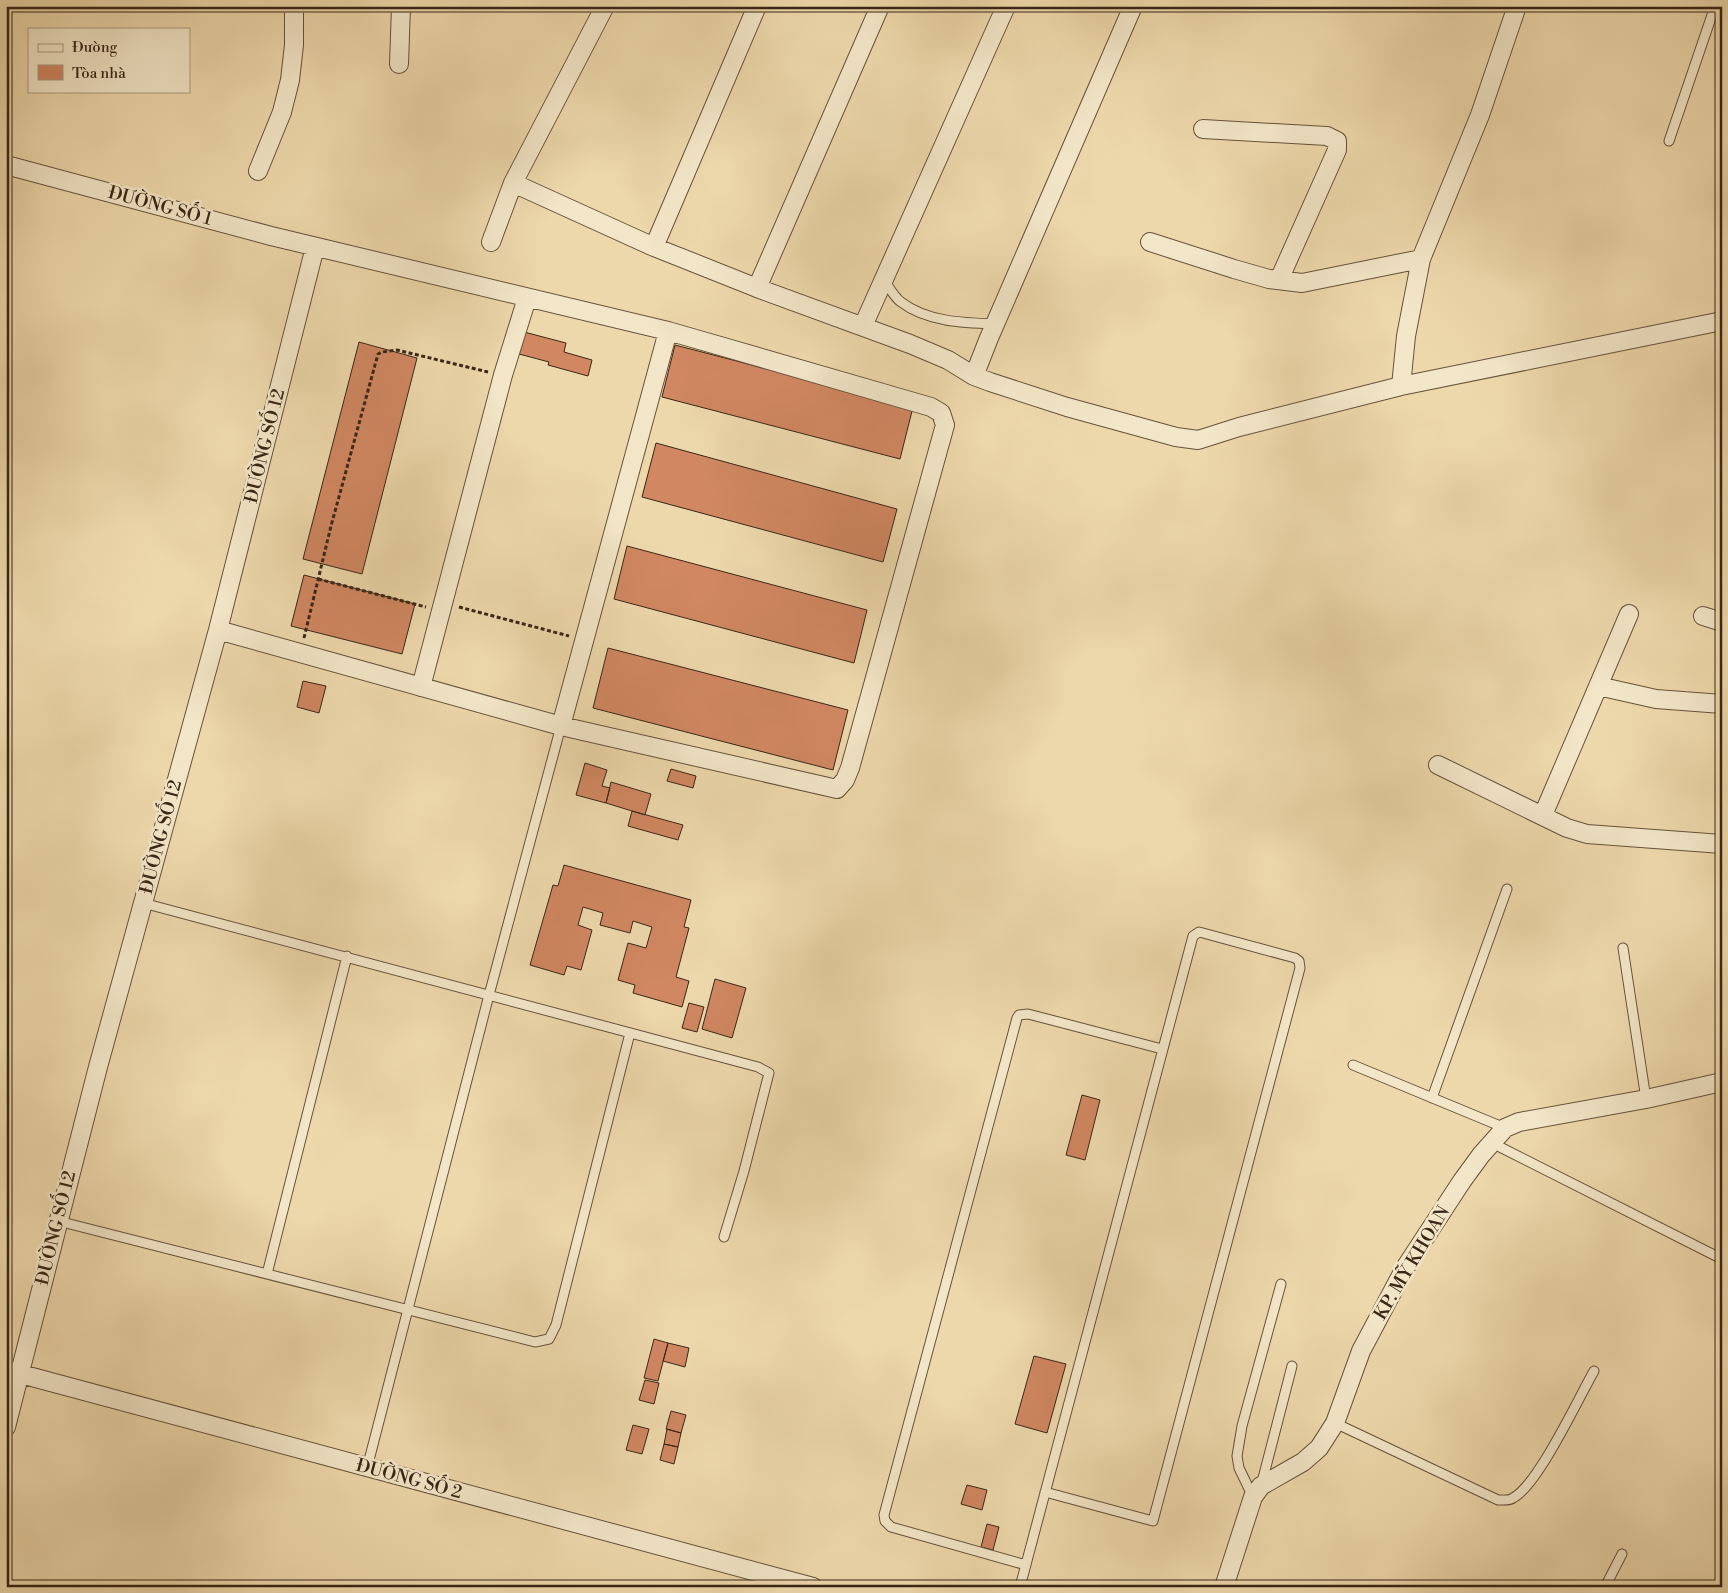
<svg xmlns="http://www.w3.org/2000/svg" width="1728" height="1593" font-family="'Libre Bodoni',serif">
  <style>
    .building { fill: #d08762; stroke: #392616 }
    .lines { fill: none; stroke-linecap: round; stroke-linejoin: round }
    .service-casing { stroke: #66523b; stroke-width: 11 }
    .minor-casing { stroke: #66523b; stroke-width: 20 }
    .path { stroke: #392616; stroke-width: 3; stroke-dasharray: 4 2.5; stroke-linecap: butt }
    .service { stroke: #f3e6c8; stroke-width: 9 }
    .minor { stroke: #f3e6c8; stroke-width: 18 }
    .labels { text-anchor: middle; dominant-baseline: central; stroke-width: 5; stroke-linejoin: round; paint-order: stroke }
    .street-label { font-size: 18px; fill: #392616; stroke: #f3e6c8 }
  </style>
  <rect width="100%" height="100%" fill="#edd8ab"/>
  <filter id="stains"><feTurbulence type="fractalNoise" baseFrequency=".004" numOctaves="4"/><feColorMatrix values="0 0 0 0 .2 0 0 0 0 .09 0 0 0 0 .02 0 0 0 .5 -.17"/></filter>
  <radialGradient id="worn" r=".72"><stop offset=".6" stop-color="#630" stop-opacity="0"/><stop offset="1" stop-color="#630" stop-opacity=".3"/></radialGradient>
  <path class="building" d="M 524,332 L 566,343 L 564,352 L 592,360 L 588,376 L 548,365 L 549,362 L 519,354 Z
    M 359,342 L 417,358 L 362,574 L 303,559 Z
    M 675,345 L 913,407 L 900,459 L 662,397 Z
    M 656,443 L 897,509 L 883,562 L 642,497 Z
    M 627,546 L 867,610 L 854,663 L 614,599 Z
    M 304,575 L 415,604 L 402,654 L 291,626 Z
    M 608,648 L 848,710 L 833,770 L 593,708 Z
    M 303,681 L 326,686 L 319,713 L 297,707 Z
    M 585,763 L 607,770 L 602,786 L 610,788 L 606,803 L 576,795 Z
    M 671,769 L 696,776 L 693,788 L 667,781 Z
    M 611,782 L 651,794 L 645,815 L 606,803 Z
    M 632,811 L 683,825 L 678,840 L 628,826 Z
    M 564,865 L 691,900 L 684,927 L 689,928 L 676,977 L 689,981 L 682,1007 L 633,993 L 635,985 L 618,980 L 628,943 L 646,948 L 652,927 L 633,921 L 630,933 L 600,925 L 603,913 L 583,907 L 578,925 L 592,930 L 581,970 L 567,966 L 564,975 L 530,965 L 553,885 L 558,886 Z
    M 715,979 L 746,988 L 732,1038 L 702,1029 Z
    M 689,1003 L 704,1007 L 697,1032 L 682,1028 Z
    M 1082,1095 L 1100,1100 L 1085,1160 L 1066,1155 Z
    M 654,1339 L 668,1343 L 658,1381 L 644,1378 Z
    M 668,1343 L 689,1348 L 685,1367 L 663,1361 Z
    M 1034,1356 L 1066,1364 L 1047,1433 L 1015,1424 Z
    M 645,1380 L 659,1383 L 654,1404 L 639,1400 Z
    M 671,1411 L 686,1415 L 681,1433 L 666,1429 Z
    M 633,1425 L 649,1429 L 642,1454 L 626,1450 Z
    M 667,1429 L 681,1433 L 678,1447 L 664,1444 Z
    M 664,1444 L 678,1447 L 674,1464 L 660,1460 Z
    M 967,1485 L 987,1490 L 982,1510 L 961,1504 Z
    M 987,1524 L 999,1527 L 993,1550 L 981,1547 Z"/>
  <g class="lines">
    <defs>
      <path id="service" d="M 1669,141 L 1715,6
        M 884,280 C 889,287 894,297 901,302 C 927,322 964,323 996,324
        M 143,903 L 758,1067 L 769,1073 L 744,1171 L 724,1237
        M 1623,948 L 1646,1099
        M 1353,1065 L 1505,1128
        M 1432,1098 L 1507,889
        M 1492,1143 L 1722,1259
        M 58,1221 L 535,1342 L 549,1339 L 556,1325 L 630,1033
        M 267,1274 L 347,956
        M 1335,1423 L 1498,1500 C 1503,1500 1509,1501 1513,1498 C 1538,1485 1578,1399 1594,1371
        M 367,1468 L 489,995 L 561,726
        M 1261,1486 L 1292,1366
        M 1253,1497 L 1239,1468 L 1237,1456 L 1242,1426 L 1281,1284
        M 1026,1565 L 891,1527 L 885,1521 L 884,1515 L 1017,1018 L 1019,1015 L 1028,1014 L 1162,1049
        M 1020,1587 L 1193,936 L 1199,932 L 1203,933 L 1295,958 L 1299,961 L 1300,968 L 1153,1521 L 1045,1492
        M 1605,1587 L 1622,1554"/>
      <path id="minor" d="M 399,64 L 401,6
        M 1203,129 L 1327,136 L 1337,141 L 1337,150 L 1279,280
        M 6,165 L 271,236 L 668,331 L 931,407 L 941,413 L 945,425 L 850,768 L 845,780 L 837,789 L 561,726 L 218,630
        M 258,171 L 282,112 L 290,80 L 294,45 L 294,6
        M 513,183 L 654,247 L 757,288 L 910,344 L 948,360 L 974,376 L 990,382 L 1067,407 L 1176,437 L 1198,440 L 1239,427 L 1401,386 L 1722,321
        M 491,242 L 513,183 L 605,6
        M 1150,242 L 1234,269 L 1269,279 L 1302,283 L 1421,259
        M 654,247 L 757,6
        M 757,288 L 880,6
        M 863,326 L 1006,6
        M 974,376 L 989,338 L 1133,6
        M 1401,386 L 1406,336 L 1421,259 L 1480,115 L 1517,6
        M 1703,616 L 1722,622
        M 1598,686 L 1656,699 L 1722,704
        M 421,687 L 503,375 L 527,298
        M 561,726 L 668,331
        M 1438,765 L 1567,828 L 1587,834 L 1722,844
        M 1543,815 L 1629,614
        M 6,1370 L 813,1587
        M 6,1427 L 98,1067 L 218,630 L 315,247
        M 1224,1587 L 1253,1497 L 1261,1486 L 1303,1462 L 1319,1448 L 1335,1423 L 1361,1351 L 1405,1268 L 1462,1181 L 1481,1155 L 1505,1128 L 1519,1122 L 1646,1099 L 1722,1082"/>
    </defs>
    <use href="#service" class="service-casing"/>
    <use href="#minor" class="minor-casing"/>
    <path class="path" d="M 318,579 L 426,607
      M 459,607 L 569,636
      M 304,638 L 331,526 L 378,354 L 382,352 L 397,350 L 488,372"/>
    <use href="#service" class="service"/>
    <use href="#minor" class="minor"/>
  </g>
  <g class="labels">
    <g class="street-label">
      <text transform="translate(160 206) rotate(15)">ĐƯỜNG SỐ 1</text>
      <text transform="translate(265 446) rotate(-76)">ĐƯỜNG SỐ 12</text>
      <text transform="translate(161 837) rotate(-75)">ĐƯỜNG SỐ 12</text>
      <text transform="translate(56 1228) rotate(-76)">ĐƯỜNG SỐ 12</text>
      <text transform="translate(1412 1263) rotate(-59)">KP. MỸ KHOAN</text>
      <text transform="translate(409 1479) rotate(15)">ĐƯỜNG SỐ 2</text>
    </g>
  </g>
  <rect width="1728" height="1593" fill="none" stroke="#edd8ab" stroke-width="25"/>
  <rect x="8" y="8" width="1713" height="1578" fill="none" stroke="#392616" stroke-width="2.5"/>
  <rect x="12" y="12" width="1703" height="1568" fill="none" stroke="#392616"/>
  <rect x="28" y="28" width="162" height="65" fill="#f3e6c8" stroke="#a99981"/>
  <rect x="38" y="44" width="25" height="8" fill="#f3e6c8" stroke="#a99981"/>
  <text x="72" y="52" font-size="15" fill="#392616">Đường</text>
  <rect x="38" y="65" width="25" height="15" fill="#d08762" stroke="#a99981"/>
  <text x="72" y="78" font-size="15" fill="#392616">Tòa nhà</text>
  <rect width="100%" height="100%" filter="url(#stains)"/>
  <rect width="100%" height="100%" fill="url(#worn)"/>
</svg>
